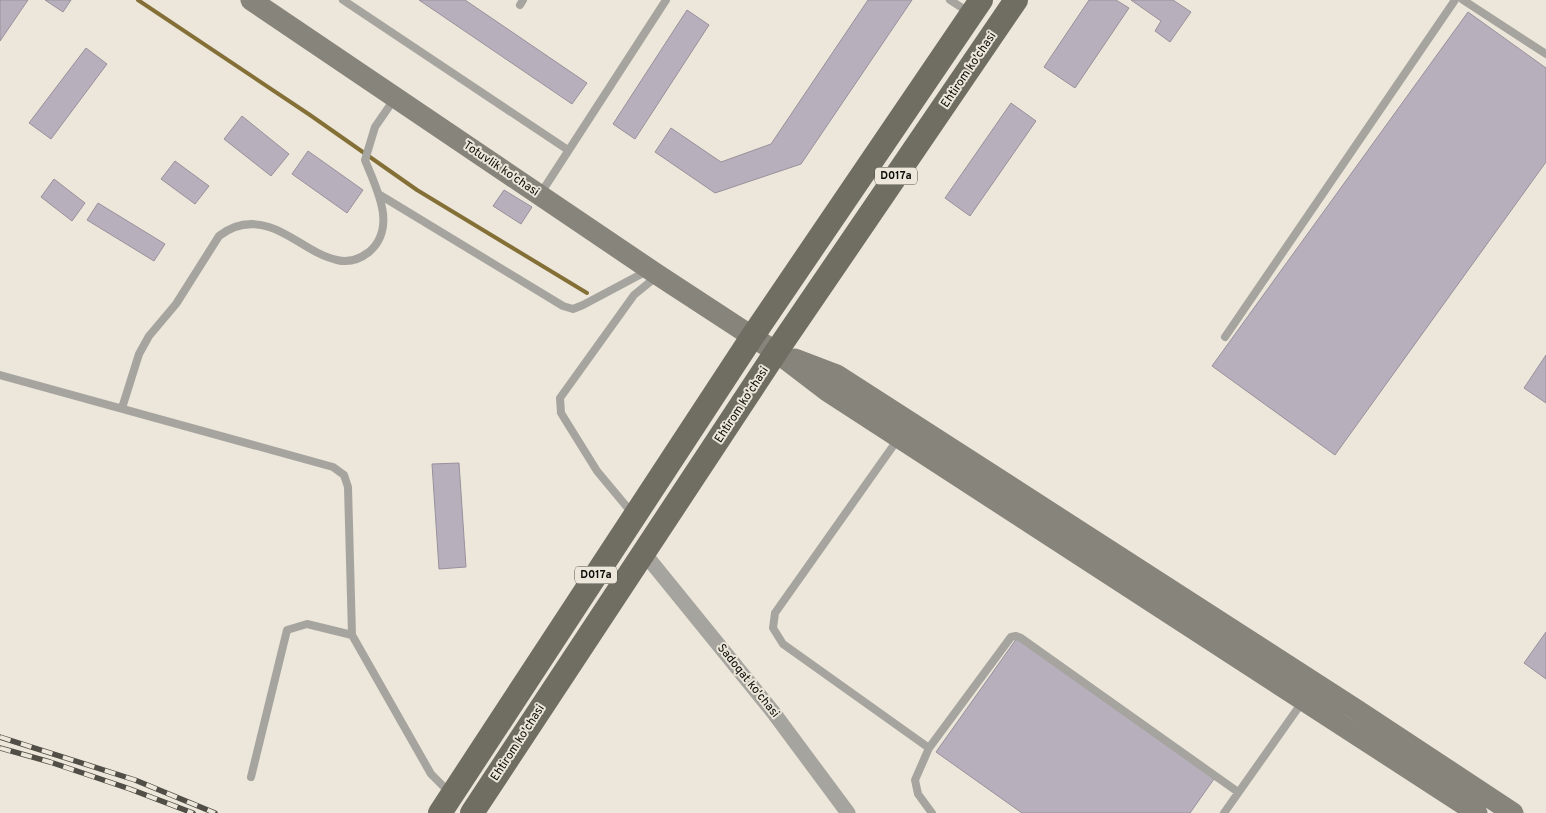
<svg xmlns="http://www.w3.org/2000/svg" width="1546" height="813" font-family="Overpass,sans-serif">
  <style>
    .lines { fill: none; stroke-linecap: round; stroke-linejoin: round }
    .stream { stroke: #847036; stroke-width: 4 }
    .building { fill: #b7b0bc; stroke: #98919c }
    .lane { stroke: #a6a49f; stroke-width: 8 }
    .street { stroke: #a6a49f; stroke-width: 15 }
    .secondary { stroke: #87847c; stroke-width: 21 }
    .primary { stroke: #706d63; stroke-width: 24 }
    .rail-casing { stroke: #504e47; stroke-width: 5.5 }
    .rail { stroke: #ece7da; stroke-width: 4; stroke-dasharray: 11; stroke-linecap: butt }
    .labels { text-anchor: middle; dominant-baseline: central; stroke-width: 4; stroke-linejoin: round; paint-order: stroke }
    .shield { fill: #ece7da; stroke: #504e47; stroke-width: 1 }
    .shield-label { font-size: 11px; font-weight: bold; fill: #0d0c08 }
    .street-label { font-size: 12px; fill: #0d0c08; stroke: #ece7da }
  </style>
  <rect width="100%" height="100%" fill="#ece7da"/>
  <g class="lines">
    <path class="stream" d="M 138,0 L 310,115 L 417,190 L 587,293"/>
  </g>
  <path class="building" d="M 0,0 L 28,0 L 0,41 Z
    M 45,0 L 71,0 L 63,12 Z
    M 419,0 L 465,0 L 587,83 L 572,104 Z
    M 868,0 L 912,0 L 801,164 L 715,193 L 655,152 L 671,128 L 721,162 L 771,144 Z
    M 1089,0 L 1116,0 L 1129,8 L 1075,88 L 1044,67 Z
    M 1131,0 L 1173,0 L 1191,12 L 1170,42 L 1155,31 L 1161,21 Z
    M 687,10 L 709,25 L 635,139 L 613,124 Z
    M 1468,12 L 1546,68 L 1546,162 L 1335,455 L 1212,366 Z
    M 86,48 L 107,64 L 51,139 L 29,123 Z
    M 1011,103 L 1036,121 L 970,216 L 945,198 Z
    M 242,116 L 289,154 L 271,176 L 224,139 Z
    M 308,151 L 363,190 L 347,213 L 292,174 Z
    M 175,161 L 209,186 L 195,204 L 161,179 Z
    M 54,179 L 85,203 L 72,221 L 41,197 Z
    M 504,190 L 532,207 L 521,224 L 493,206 Z
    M 98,203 L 165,244 L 154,261 L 87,220 Z
    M 1546,355 L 1546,403 L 1524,388 Z
    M 459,463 L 466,567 L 439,569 L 432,464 Z
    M 1546,632 L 1546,679 L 1524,663 Z
    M 1017,638 L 1214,779 L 1190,813 L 1022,813 L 936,752 Z"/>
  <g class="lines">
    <path class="lane" d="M 343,0 L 568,150
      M 950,0 L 970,13
      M 1463,0 L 1546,54
      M 520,5 L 523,0
      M 541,193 L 666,0
      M 380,195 L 563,306 L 573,309 L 583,305 L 647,271
      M 1225,337 L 1455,0
      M 0,375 L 333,467 L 344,475 L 348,487 L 352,635 L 431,774 L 451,794
      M 122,408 L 139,354 L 149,336 L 176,304 L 219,236 C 233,225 250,221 269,227 C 292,234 313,255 337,260 C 349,263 360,259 369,252 C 398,227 376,188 365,160 L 375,127 L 395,98
      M 898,439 L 775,613 L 773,628 L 783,644 L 929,748
      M 632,513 L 597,471 L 561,413 L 560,398 L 634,295 L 656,277
      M 251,777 L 287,630 L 307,624 L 352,635
      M 932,813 L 918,794 L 915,780 L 929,748 L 1011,637 L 1016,636 L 1021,638 L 1238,792
      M 1224,813 L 1303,701"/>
    <path class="street" d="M 644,553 L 773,712 L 848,813"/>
    <path class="secondary" d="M 251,0 L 658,275 L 776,352 L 827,391 L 1477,813
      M 795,359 L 837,375 L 1357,710 L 1513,813"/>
    <path class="primary" d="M 440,813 L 752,337 L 981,0
      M 472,813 L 776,352 L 1016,0"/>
    <defs>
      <path id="rail" d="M 0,737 L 135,780 L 215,813
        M 0,748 L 50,762 L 130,789 L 193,813"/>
    </defs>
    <use href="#rail" class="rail-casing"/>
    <use href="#rail" class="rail"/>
  </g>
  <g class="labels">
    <g class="shield">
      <rect x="875" y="167.5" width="42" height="17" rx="4"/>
      <rect x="575" y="566.5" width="42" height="17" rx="4"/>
    </g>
    <g class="shield-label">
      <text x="896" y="176">D017a</text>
      <text x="596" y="575">D017a</text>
    </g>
    <g class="street-label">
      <text transform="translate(969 70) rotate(-56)">Ehtirom ko'chasi</text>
      <text transform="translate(501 169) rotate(34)">Totuvlik ko'chasi</text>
      <text transform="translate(742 405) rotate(-57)">Ehtirom ko'chasi</text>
      <text transform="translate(748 681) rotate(51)">Sadoqat ko'chasi</text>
      <text transform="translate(518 743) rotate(-57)">Ehtirom ko'chasi</text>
    </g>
  </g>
</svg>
